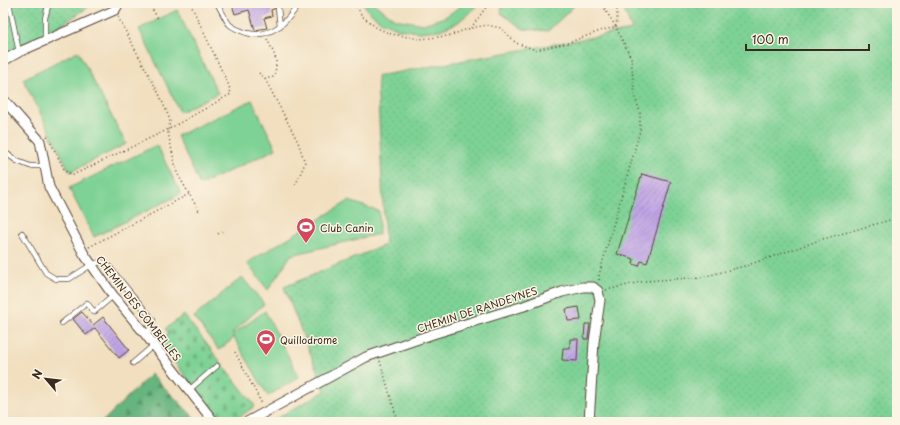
<svg xmlns="http://www.w3.org/2000/svg" width="900" height="425" font-family="'Playpen Sans',sans-serif">
  <style>
    .green { fill: url(#green-dots); stroke: #5c7e5a }
    .forest { fill: url(#forest-firs); stroke: #506f4e }
    .cemetery { fill: url(#cemetery-stones); stroke: #5c7e5a }
    .pitch { fill: #7ed295; stroke: #5c7e5a }
    .building { fill: url(#building-hatch) }
    .lines { fill: none; stroke-linecap: round; stroke-linejoin: round }
    .service-casing { stroke: #564536; stroke-width: 6 }
    .minor-casing { stroke: #564536; stroke-width: 11 }
    .path { stroke: #564536; stroke-width: 1.5; stroke-dasharray: 1 3; stroke-linecap: butt }
    .service { stroke: #fff; stroke-width: 4.5 }
    .minor { stroke: #fff; stroke-width: 9 }
    .labels { text-anchor: middle; dominant-baseline: central; stroke-width: 3; stroke-linejoin: round; paint-order: stroke }
    .poi-label { font-size: 10px; fill: #3b2a1e; stroke: #fcf5e5; text-anchor: start }
    .street-label { font-size: 10px; fill: #3b2a1e; stroke: #fcf5e5 }
  </style>
  <defs>
    <pattern id="green-dots" width="8" height="8" patternUnits="userSpaceOnUse"><rect width="8" height="8" fill="#7ed295"/><path d="M2 2h.1M6 6h.1" fill="none" stroke="#6eb480" stroke-width="1.8" stroke-linecap="round"/></pattern>
    <pattern id="forest-firs" width="22" height="20" patternUnits="userSpaceOnUse"><rect width="22" height="20" fill="#66b47e"/><path d="M5 1l3.5 6h-7zM16 11l3.5 6h-7z" fill="#559367"/></pattern>
    <pattern id="cemetery-stones" width="16" height="16" patternUnits="userSpaceOnUse"><rect width="16" height="16" fill="#7ed295"/><path d="M2 7V4a2 2 0 0 1 4 0v3zM10 15v-3a2 2 0 0 1 4 0v3z" fill="#6eb480"/></pattern>
    <pattern id="building-hatch" width="6" height="6" patternUnits="userSpaceOnUse"><rect width="6" height="6" fill="#bfa4e5"/><path d="M-1 1l2-2M0 6l6-6M5 7l2-2" fill="none" stroke="#9c86b9"/></pattern>
  </defs>
  <rect width="100%" height="100%" fill="#fcf5e5"/>
  <filter id="ink" filterUnits="userSpaceOnUse"><feTurbulence type="fractalNoise" baseFrequency=".025" numOctaves="2"/><feDisplacementMap in="SourceGraphic" scale="8" xChannelSelector="R" yChannelSelector="G"/><feConvolveMatrix kernelMatrix="1 2 1 2 8 2 1 2 1" color-interpolation-filters="sRGB"/></filter>
  <filter id="wash" filterUnits="userSpaceOnUse"><feTurbulence type="fractalNoise" baseFrequency=".012" numOctaves="4" result="noise"/><feDisplacementMap in="SourceGraphic" scale="16" xChannelSelector="R" yChannelSelector="G"/><feGaussianBlur stdDeviation="0.9" result="paint"/><feColorMatrix in="noise" values="0 0 0 0 0 0 0 0 0 0 0 0 0 0 0 0 0 1.4 0 .05"/><feComposite in="paint" operator="in"/></filter>
  <g filter="url(#wash)">
    <rect width="100%" height="100%" fill="#f1dfc0"/>
    <path class="green" d="M 3,3 L 94,3 L 3,65 Z
      M 503,3 L 572,3 L 573,7 L 548,31 L 523,29 L 501,13 Z
      M 621,3 L 897,3 L 897,422 L 270,422 L 325,391 L 284,287 L 385,245 L 377,76 L 632,30 Z"/>
    <path class="forest" d="M 151,374 L 199,422 L 102,422 Z"/>
    <path class="cemetery" d="M 184,315 L 255,406 L 233,422 L 221,422 L 158,341 L 169,333 L 165,329 Z"/>
    <path class="pitch" d="M 363,3 L 375,3 L 378,7 L 395,19 L 423,24 L 445,17 L 465,3 L 478,3 L 474,9 L 457,23 L 440,30 L 419,32 L 399,29 L 382,22 L 369,12 Z
      M 177,10 L 218,93 L 180,112 L 139,29 Z
      M 78,51 L 126,144 L 70,172 L 23,79 Z
      M 252,100 L 276,149 L 200,185 L 177,136 Z
      M 157,145 L 181,194 L 94,237 L 69,188 Z
      M 349,201 L 379,211 L 379,234 L 291,255 L 268,290 L 247,263 Z
      M 242,277 L 264,304 L 232,333 L 232,335 L 265,311 L 299,377 L 268,396 L 233,336 L 233,339 L 219,350 L 194,317 Z"/>
    <g id="blocks">
      <path class="building" d="M 237,3 L 289,3 L 290,5 L 282,7 L 279,4 L 276,5 L 274,9 L 271,10 L 272,16 L 264,18 L 267,28 L 255,30 L 249,10 L 235,14 L 233,8 Z
        M 642,174 L 671,182 L 647,263 L 641,261 L 639,266 L 633,264 L 634,259 L 617,254 Z
        M 579,307 L 581,320 L 568,321 L 566,309 Z
        M 82,312 L 93,325 L 103,317 L 129,350 L 119,358 L 95,328 L 86,335 L 73,319 Z
        M 585,324 L 590,324 L 588,339 L 584,339 Z
        M 570,339 L 578,339 L 577,361 L 562,360 L 563,348 L 570,348 Z"/>
    </g>
  </g>
  <g filter="url(#ink)">
    <use href="#blocks" fill-opacity="0" stroke="#564536" stroke-width="1"/>
    <g class="lines">
      <defs>
        <path id="service" d="M 9,3 L 19,52
          M 217,3 C 221,9 225,20 230,25 C 235,29 241,31 247,33 C 270,39 288,22 299,3
          M 278,8 L 280,26
          M 45,41 L 45,18 L 48,6 L 48,3
          M 3,151 L 17,161 L 30,166 L 45,166
          M 22,233 L 46,273 L 56,279 L 69,279 L 91,265 L 100,262 L 106,263 L 153,320 L 151,327 L 146,335
          M 62,323 L 87,303 L 94,312 L 113,296
          M 133,363 L 154,345
          M 189,390 L 217,366"/>
        <path id="minor" d="M 3,61 L 19,52 L 115,10 L 119,3
          M 3,99 L 40,141 L 49,187 L 84,254 L 112,294 L 146,335 L 214,422
          M 247,422 L 366,357 L 433,334 L 524,306 L 562,292 L 583,287 L 593,287 L 598,291 L 600,300 L 594,342 L 589,422"/>
      </defs>
      <use href="#service" class="service-casing"/>
      <use href="#minor" class="minor-casing"/>
      <path class="path" d="M 149,3 L 158,19
        M 355,3 L 362,16 L 377,28 L 391,34 L 420,39 L 448,36 L 471,28 L 487,25 L 501,28 L 516,43 L 536,50 L 567,43 L 603,30 L 616,27 L 617,19 L 617,3
        M 118,17 L 160,96 L 170,120 L 168,133 L 177,173 L 199,211
        M 471,28 L 489,3
        M 259,73 L 265,79 L 273,77 C 280,61 274,54 267,39
        M 265,79 L 298,142 L 305,163 L 295,186
        M 47,136 L 48,137 L 65,171 L 73,175 L 169,129 L 231,94 L 229,86 L 190,3
        M 218,234 L 224,230
        M 89,247 L 189,194
        M 599,280 L 599,275 L 640,131 L 640,113 L 635,96 L 631,58 L 616,27 L 601,3
        M 606,290 L 645,281 L 703,277 L 748,265 L 823,239 L 897,218
        M 235,352 L 262,404
        M 380,361 L 398,422"/>
      <use href="#service" class="service"/>
      <use href="#minor" class="minor"/>
    </g>
  </g>
  <defs>
    <symbol id="stadium-pin" viewBox="-11 -11 22 30"><path d="M0 17L-7.5 6A9.5 9.5 0 1 1 7.5 6Z" fill="#d1495b" stroke="#fcf5e5"/><path d="M0-5a6.5 5 0 1 0 0 10a6.5 5 0 1 0 0-10ZM-3.5-1.8h7v3.6h-7Z" fill="#fff"/></symbol>
  </defs>
  <g fill-rule="evenodd">
    <use href="#stadium-pin" x="295" y="216" width="22" height="30"/>
    <use href="#stadium-pin" x="255" y="328" width="22" height="30"/>
  </g>
  <g class="labels">
    <g class="poi-label">
      <text x="320" y="227">Club Canin</text>
      <text x="280" y="339">Quillodrome</text>
    </g>
    <g class="street-label">
      <text transform="translate(139 308) rotate(52)">CHEMIN DES COMBELLES</text>
      <text transform="translate(477 309) rotate(-18)">CHEMIN DE RANDEYNES</text>
    </g>
  </g>
  <rect width="900" height="425" fill="none" stroke="#fcf5e5" stroke-width="16"/>
  <g transform="translate(46 379) rotate(298)" stroke="#fcf5e5" stroke-width="3" paint-order="stroke">
  <path d="M0-3L7 15L0 10L-7 15Z" fill="#3b2a1e"/>
  <text y="-6" font-size="11" font-weight="bold" text-anchor="middle" fill="#3b2a1e">N</text>
  </g>
  <path d="M746 44v6h123v-6" fill="none" stroke="#3b2a1e" stroke-width="2"/>
  <text x="752" y="44" font-size="12" fill="#3b2a1e" stroke="#fcf5e5" stroke-width="3" paint-order="stroke">100 m</text>
</svg>
